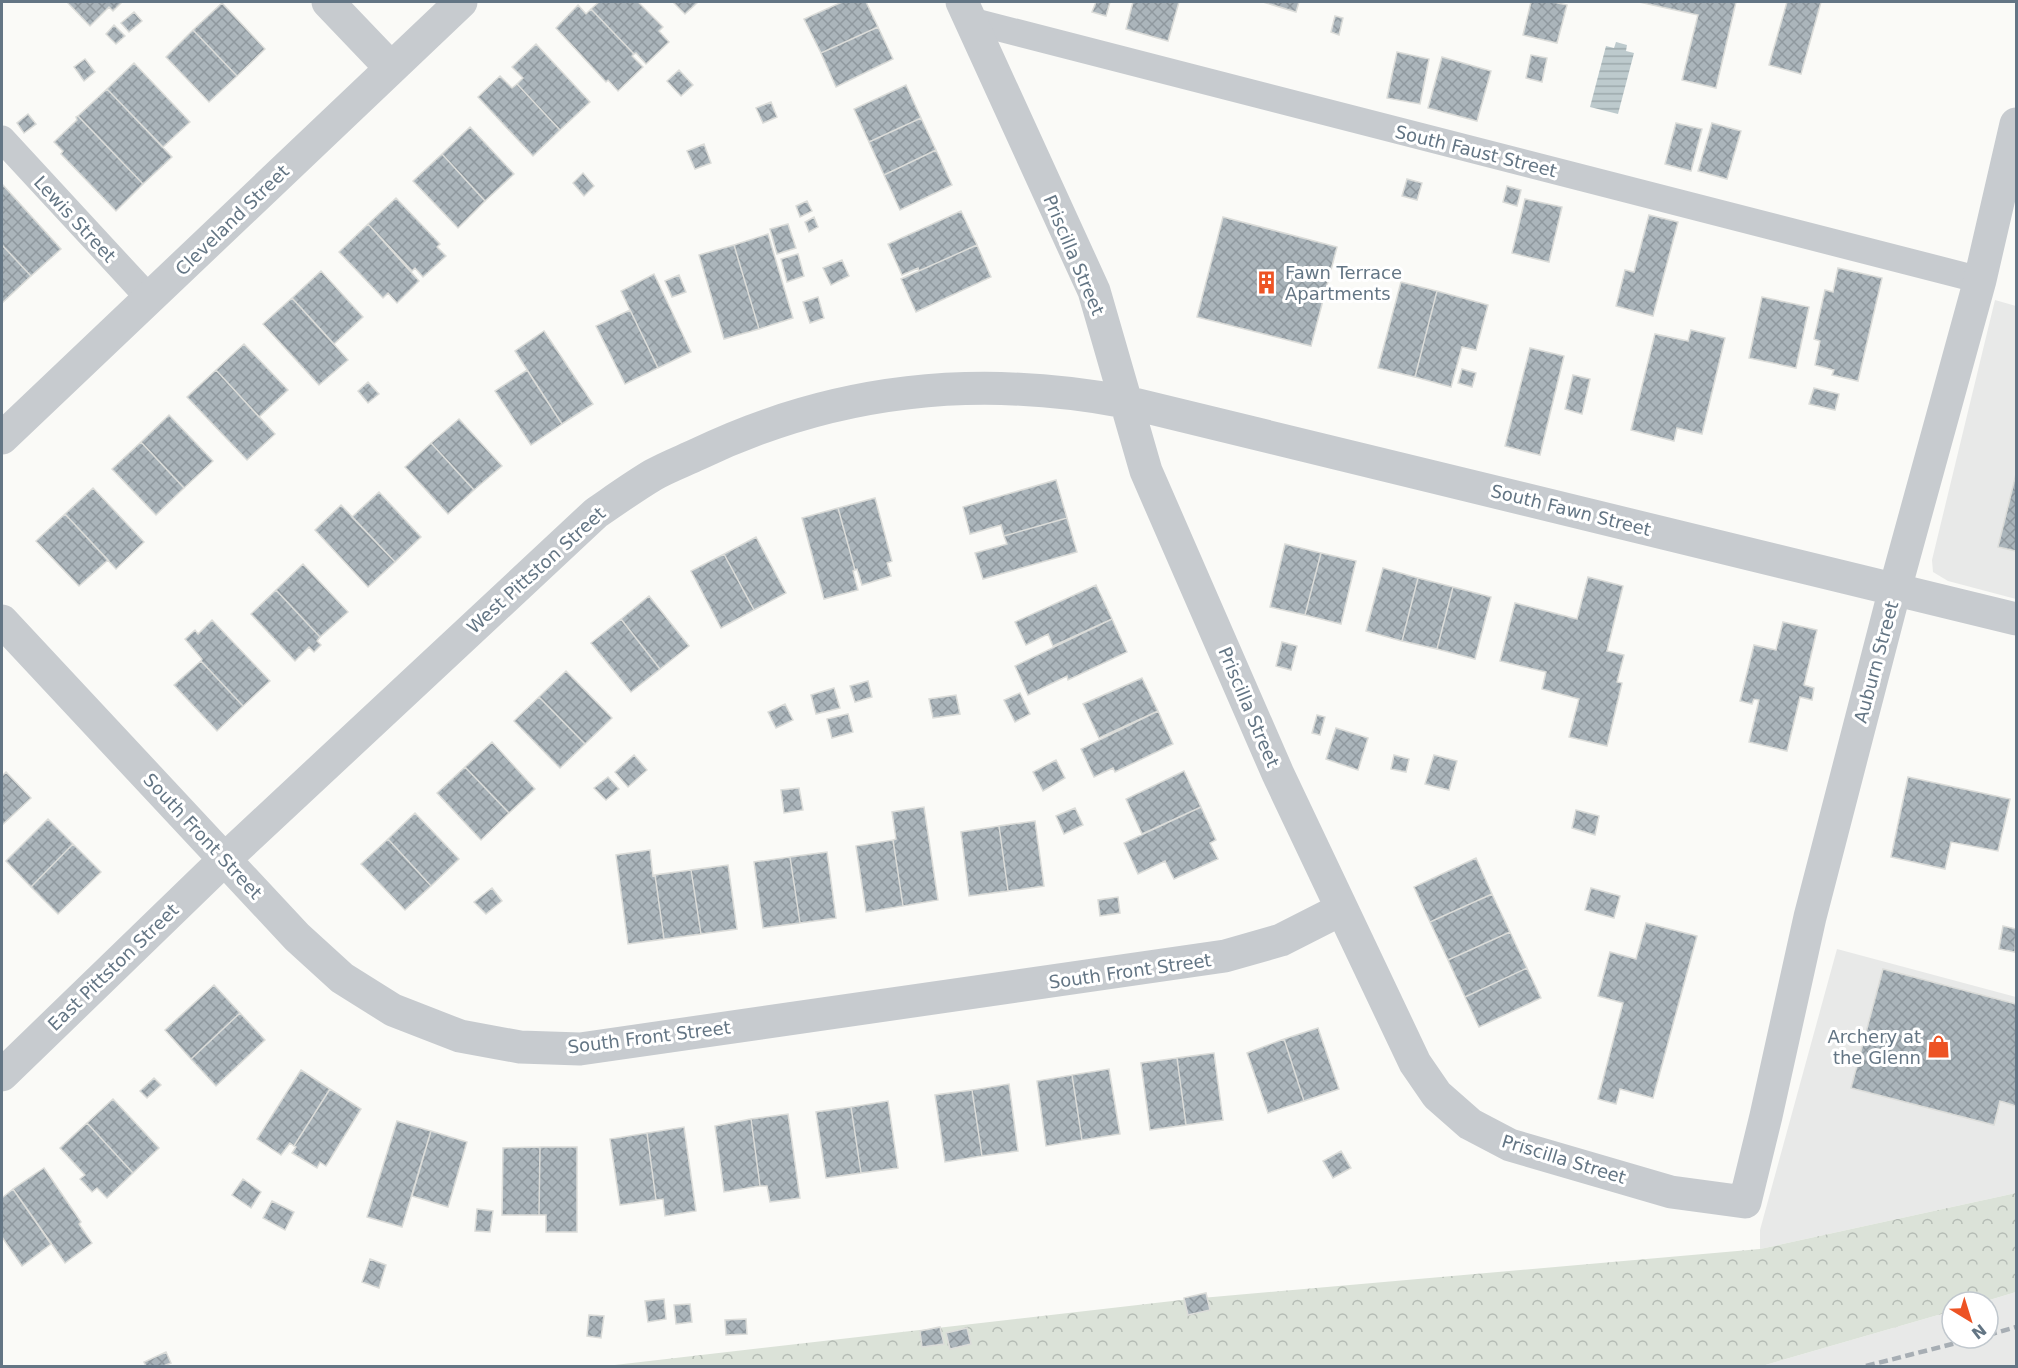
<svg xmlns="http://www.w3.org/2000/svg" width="2018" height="1368" font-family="'DejaVu Sans',sans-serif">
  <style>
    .built { fill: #e8e9e8 }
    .forest { fill: url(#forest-crowns) }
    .water { fill: url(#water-rules) }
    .building { fill: url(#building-cross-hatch); stroke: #dbdcd9; stroke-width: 1.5 }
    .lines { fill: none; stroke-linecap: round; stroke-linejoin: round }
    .lane { stroke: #c7cbcf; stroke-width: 27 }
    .street { stroke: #c7cbcf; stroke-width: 33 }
    .rail { stroke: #a7aeb4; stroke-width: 4.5; stroke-dasharray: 9 4.5; stroke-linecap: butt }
    .labels { text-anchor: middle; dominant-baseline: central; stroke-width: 6; stroke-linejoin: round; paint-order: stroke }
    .street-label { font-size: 18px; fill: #637584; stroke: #fff }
    .poi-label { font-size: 18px; fill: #637584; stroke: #fff; text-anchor: start }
  </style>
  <defs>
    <pattern id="forest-crowns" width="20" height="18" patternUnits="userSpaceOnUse" patternTransform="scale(1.5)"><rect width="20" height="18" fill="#dbe2d8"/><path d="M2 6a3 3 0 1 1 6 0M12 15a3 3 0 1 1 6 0" fill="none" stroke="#b5bcb5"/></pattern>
    <pattern id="water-rules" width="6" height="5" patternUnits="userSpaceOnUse" patternTransform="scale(1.5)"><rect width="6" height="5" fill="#bdcacd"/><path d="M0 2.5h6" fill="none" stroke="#9da9ac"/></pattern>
    <pattern id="building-cross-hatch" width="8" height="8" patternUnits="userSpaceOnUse" patternTransform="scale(1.5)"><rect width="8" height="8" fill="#abb5bb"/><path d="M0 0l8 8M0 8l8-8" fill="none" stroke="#8f989e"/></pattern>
  </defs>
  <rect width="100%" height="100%" fill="#fafaf7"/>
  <path class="built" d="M 1995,300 L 2016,306 L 2016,599 L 1948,581 L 1933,572 L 1932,560 Z
    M 1837,949 L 2016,997 L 2016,1193 L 1760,1249 L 1760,1230 Z
    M 2016,1292 L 2016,1365 L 2009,1366 L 1762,1366 L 1952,1311 L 1952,1338 L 1988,1338 L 1988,1302 L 1983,1302 Z"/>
  <path class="forest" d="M 2016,1193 L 2016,1292 L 1983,1302 L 1952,1302 L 1952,1311 L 1762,1366 L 606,1366 L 1190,1299 L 1760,1249 Z"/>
  <path class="water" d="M 1616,42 L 1627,45 L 1626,51 L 1634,53 L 1618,114 L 1590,107 L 1606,46 L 1614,48 Z"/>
  <path class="building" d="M 67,2 L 122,2 L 113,11 L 109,7 L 90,26 Z
    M 599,2 L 638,2 L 663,27 L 659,31 L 669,42 L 646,64 L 636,53 L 634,54 L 591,9 Z
    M 673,2 L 698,2 L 685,14 Z
    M 842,2 L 866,2 L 878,27 L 821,53 L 804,19 Z
    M 1096,2 L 1110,2 L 1106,16 L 1092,12 Z
    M 1133,2 L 1179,2 L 1168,41 L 1126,29 Z
    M 1263,2 L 1299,2 L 1296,12 Z
    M 1531,2 L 1553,2 L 1567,5 L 1557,43 L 1523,35 Z
    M 1639,2 L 1736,2 L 1716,88 L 1682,80 L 1698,15 Z
    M 1787,2 L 1821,2 L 1801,74 L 1769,65 Z
    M 222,3 L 265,49 L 237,76 L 193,30 Z
    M 578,5 L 586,14 L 591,9 L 634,54 L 632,56 L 643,67 L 618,91 L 608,80 L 606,82 L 556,28 Z
    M 134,12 L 142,21 L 129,32 L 121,23 Z
    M 1335,16 L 1343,18 L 1339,35 L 1331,32 Z
    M 114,25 L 125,36 L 116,44 L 106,34 Z
    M 878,27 L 893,59 L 836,87 L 821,53 Z
    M 193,30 L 237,76 L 209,102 L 166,57 Z
    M 536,44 L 590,102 L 560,130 L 517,84 L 523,78 L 512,67 Z
    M 1397,52 L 1429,59 L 1420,104 L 1387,98 Z
    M 1531,55 L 1547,58 L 1542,82 L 1526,78 Z
    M 1442,57 L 1491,71 L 1477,121 L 1428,108 Z
    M 85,59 L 95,72 L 84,81 L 74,67 Z
    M 134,63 L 190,122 L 163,147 L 107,89 Z
    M 679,70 L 693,85 L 681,96 L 667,81 Z
    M 500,76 L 512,88 L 517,84 L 560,130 L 533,156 L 478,97 Z
    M 906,85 L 921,118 L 869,142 L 854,109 Z
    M 107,89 L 172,157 L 143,184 L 78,116 Z
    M 771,102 L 777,117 L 763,123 L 756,108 Z
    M 28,114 L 36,124 L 24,133 L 17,123 Z
    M 78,116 L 143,184 L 116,211 L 61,154 L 63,151 L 54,142 L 77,120 L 76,117 Z
    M 921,118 L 936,150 L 884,175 L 869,142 Z
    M 1676,123 L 1702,129 L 1691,171 L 1665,164 Z
    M 1712,123 L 1741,131 L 1727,179 L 1698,171 Z
    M 470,127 L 514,174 L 485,201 L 442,154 Z
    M 704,144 L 711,163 L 695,169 L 687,151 Z
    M 936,150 L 952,185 L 900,210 L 884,175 Z
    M 442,154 L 485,201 L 458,228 L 413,181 Z
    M 583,173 L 594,186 L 584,196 L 573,183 Z
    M 1407,179 L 1422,183 L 1417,200 L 1402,196 Z
    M 2,184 L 61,249 L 31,276 L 2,245 Z
    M 1507,186 L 1521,190 L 1517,206 L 1503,202 Z
    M 396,198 L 440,244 L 437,247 L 446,256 L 423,277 L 415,268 L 412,271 L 368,224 Z
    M 1525,199 L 1562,207 L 1549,262 L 1512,253 Z
    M 807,201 L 812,211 L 800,217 L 796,206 Z
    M 961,211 L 977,245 L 919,271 L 918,268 L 902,275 L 888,244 Z
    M 1649,215 L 1678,222 L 1653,316 L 1616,306 L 1625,270 L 1634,272 Z
    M 814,217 L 818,227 L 809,232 L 805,222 Z
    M 1223,217 L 1337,247 L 1311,346 L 1197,317 Z
    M 368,224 L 419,281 L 397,303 L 388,293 L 383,298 L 339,252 Z
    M 788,224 L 796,248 L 777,254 L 770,229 Z
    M 768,234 L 793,318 L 759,329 L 734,245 Z
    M 2,245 L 31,276 L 2,303 Z
    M 734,245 L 759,329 L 724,339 L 699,255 Z
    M 977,245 L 991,277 L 916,312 L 901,279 Z
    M 798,254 L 804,276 L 787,282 L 781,259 Z
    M 842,260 L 849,276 L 831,285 L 823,268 Z
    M 1838,268 L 1882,278 L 1858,381 L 1832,375 L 1834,370 L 1815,365 L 1820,341 L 1814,339 L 1825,290 L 1833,292 Z
    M 321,271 L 363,317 L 334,344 L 292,298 Z
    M 654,274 L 691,352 L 658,368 L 621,291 Z
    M 679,275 L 686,292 L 672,297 L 665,281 Z
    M 1401,282 L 1437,291 L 1415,377 L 1378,368 Z
    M 1437,291 L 1488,305 L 1476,350 L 1462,347 L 1451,387 L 1415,377 Z
    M 818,297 L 824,318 L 810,323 L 803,302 Z
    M 1762,297 L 1809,307 L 1796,368 L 1749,358 Z
    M 292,298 L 348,360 L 319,385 L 263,324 Z
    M 630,310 L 658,368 L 625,384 L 596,326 Z
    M 1691,330 L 1725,338 L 1702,434 L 1677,428 L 1674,441 L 1631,430 L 1655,334 L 1688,341 Z
    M 544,331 L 593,404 L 562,424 L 515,351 Z
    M 244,344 L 288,390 L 259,417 L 216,370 Z
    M 1530,348 L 1564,356 L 1540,455 L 1505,446 Z
    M 1462,369 L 1476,373 L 1472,387 L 1458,383 Z
    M 216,370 L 275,434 L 247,460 L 187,397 Z
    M 527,370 L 562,424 L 531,445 L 495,391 Z
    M 1573,375 L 1590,379 L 1582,414 L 1565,409 Z
    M 368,382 L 379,394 L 368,403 L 358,391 Z
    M 1814,388 L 1839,394 L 1835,410 L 1809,404 Z
    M 169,415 L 213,461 L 184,488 L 141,442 Z
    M 459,419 L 502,466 L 474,490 L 431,443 Z
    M 141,442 L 184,488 L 156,515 L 112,469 Z
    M 431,443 L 474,490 L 448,514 L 405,467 Z
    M 2016,474 L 2016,551 L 1998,547 Z
    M 1056,480 L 1067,518 L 1004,536 L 1001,525 L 970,534 L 963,507 Z
    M 93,488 L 144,542 L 116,569 L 65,514 Z
    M 379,492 L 421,537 L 395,562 L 352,517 Z
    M 875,498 L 892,561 L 887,563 L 891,576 L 862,585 L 857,569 L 855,570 L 838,508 Z
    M 341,505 L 395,562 L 368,587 L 315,530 Z
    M 838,508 L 855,570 L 853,571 L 858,590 L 824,599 L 802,518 Z
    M 65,514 L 108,560 L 79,586 L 36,541 Z
    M 1067,518 L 1077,552 L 983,579 L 975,553 L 1007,544 L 1004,536 Z
    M 756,537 L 786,593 L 754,610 L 724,554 Z
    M 1285,544 L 1321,553 L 1305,615 L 1270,607 Z
    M 1321,553 L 1356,561 L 1341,624 L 1305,615 Z
    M 724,554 L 754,610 L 721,628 L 691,571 Z
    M 303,564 L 348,612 L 320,637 L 276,590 Z
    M 1383,568 L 1418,578 L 1402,641 L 1366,631 Z
    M 1588,577 L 1623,586 L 1607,651 L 1624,655 L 1617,682 L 1622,683 L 1607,746 L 1569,737 L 1579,699 L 1542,689 L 1546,672 L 1500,661 L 1515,603 L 1577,619 Z
    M 1418,578 L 1453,587 L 1437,649 L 1402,641 Z
    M 1096,585 L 1112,619 L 1053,646 L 1048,634 L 1026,645 L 1015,622 Z
    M 1453,587 L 1491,597 L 1475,659 L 1437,649 Z
    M 276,590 L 320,637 L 317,641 L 321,645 L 314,652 L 309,647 L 295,661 L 251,614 Z
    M 649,596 L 689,646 L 660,669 L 621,619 Z
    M 621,619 L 660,669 L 631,692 L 591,643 Z
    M 1112,619 L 1127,652 L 1068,680 L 1067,676 L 1028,695 L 1015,666 Z
    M 212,620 L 270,681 L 243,706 L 201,661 L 202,659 L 185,639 L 195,630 L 198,634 Z
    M 1783,622 L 1817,630 L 1804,685 L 1814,688 L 1812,700 L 1800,697 L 1787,751 L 1749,742 L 1759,700 L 1754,699 L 1752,704 L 1740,701 L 1754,645 L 1776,650 Z
    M 1282,642 L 1297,646 L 1291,670 L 1276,666 Z
    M 201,661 L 243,706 L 217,731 L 174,685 Z
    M 566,671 L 612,718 L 585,744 L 539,697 Z
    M 1142,678 L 1158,711 L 1099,738 L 1083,704 Z
    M 868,681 L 872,697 L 855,702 L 850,686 Z
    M 834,688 L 840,708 L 816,714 L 811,695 Z
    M 1020,693 L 1030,714 L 1015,722 L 1004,700 Z
    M 956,695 L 960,714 L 933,718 L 929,699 Z
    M 539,697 L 585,744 L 560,768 L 514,721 Z
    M 785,704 L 793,720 L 776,728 L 768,712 Z
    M 1158,711 L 1173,744 L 1115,772 L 1113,768 L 1094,777 L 1081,749 Z
    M 848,714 L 853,732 L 832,738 L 827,719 Z
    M 1317,715 L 1325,717 L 1320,735 L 1312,733 Z
    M 1336,728 L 1368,738 L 1358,770 L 1326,759 Z
    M 492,742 L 535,789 L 509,813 L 465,767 Z
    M 634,755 L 647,770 L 628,787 L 615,772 Z
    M 1394,755 L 1409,759 L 1406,772 L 1391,769 Z
    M 1434,755 L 1457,761 L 1449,790 L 1425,784 Z
    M 1056,760 L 1065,778 L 1043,791 L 1033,772 Z
    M 465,767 L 509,813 L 481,840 L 437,793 Z
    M 1184,771 L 1201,807 L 1142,834 L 1126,799 Z
    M 6,772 L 31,798 L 2,825 L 2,776 Z
    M 608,777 L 619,789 L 606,800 L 594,788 Z
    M 1908,777 L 2010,799 L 1998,851 L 1951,842 L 1945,869 L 1891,857 Z
    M 799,788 L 803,810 L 784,813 L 781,790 Z
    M 924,807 L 938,900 L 903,906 L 893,840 L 896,839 L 892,812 Z
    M 1201,807 L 1216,840 L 1210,843 L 1218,859 L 1174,879 L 1165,861 L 1138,874 L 1124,843 Z
    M 1075,808 L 1083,825 L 1064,834 L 1056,816 Z
    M 1576,810 L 1599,816 L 1595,835 L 1572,828 Z
    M 415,813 L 459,859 L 431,886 L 388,839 Z
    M 48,819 L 73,844 L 31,887 L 6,861 Z
    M 1035,821 L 1044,886 L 1008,891 L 999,826 Z
    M 999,826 L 1008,891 L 969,896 L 961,832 Z
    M 388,839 L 431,886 L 405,910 L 361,864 Z
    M 893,840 L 903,906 L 866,912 L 856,846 Z
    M 73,844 L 101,872 L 58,914 L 31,887 Z
    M 650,850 L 653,876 L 655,875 L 664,939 L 628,944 L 616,855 Z
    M 827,852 L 836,918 L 800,923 L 790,857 Z
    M 790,857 L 800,923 L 763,928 L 754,862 Z
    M 1476,858 L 1492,894 L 1430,922 L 1414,887 Z
    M 728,865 L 737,929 L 701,934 L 691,870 Z
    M 691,870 L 701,934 L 664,939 L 655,875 Z
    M 492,888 L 502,901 L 486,914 L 474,902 Z
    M 1591,888 L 1620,896 L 1614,918 L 1585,910 Z
    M 1492,894 L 1510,932 L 1448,960 L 1430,922 Z
    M 1118,897 L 1120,913 L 1100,916 L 1098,900 Z
    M 1646,923 L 1697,936 L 1653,1098 L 1620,1089 L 1616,1104 L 1598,1099 L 1623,1003 L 1598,996 L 1610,952 L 1636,959 Z
    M 2003,926 L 2016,929 L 2015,952 L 1999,949 Z
    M 1510,932 L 1527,968 L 1465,997 L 1448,960 Z
    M 1527,968 L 1541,998 L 1479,1027 L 1465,997 Z
    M 1883,969 L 2016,1004 L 2016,1106 L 2000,1101 L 1994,1125 L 1851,1088 Z
    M 214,985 L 240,1013 L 191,1059 L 165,1030 Z
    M 240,1013 L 265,1040 L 216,1086 L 191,1059 Z
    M 1318,1028 L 1339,1089 L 1304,1101 L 1284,1039 Z
    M 1284,1039 L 1304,1101 L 1268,1113 L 1247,1053 Z
    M 1214,1053 L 1223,1120 L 1186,1125 L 1177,1058 Z
    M 1177,1058 L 1186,1125 L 1150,1130 L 1141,1063 Z
    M 1109,1069 L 1120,1134 L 1082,1140 L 1072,1075 Z
    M 301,1070 L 330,1089 L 294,1146 L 290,1143 L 281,1155 L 257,1139 Z
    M 1072,1075 L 1082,1140 L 1046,1146 L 1037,1081 Z
    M 154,1078 L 161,1085 L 147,1098 L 140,1091 Z
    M 1009,1084 L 1018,1151 L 982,1156 L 972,1090 Z
    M 330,1089 L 361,1109 L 326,1166 L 320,1162 L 317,1168 L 292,1153 L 296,1147 L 294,1146 Z
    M 972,1090 L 982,1156 L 945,1162 L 935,1095 Z
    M 113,1099 L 159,1148 L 133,1173 L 87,1123 Z
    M 888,1101 L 898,1168 L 861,1173 L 851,1107 Z
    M 851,1107 L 861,1173 L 826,1178 L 816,1112 Z
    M 788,1114 L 800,1198 L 770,1202 L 767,1186 L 760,1186 L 751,1119 Z
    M 751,1119 L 760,1186 L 724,1192 L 715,1126 Z
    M 397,1121 L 431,1131 L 402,1227 L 367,1217 Z
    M 87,1123 L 133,1173 L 107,1198 L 97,1188 L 92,1192 L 80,1179 L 85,1175 L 60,1148 Z
    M 684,1127 L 696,1211 L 665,1216 L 663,1199 L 656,1200 L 647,1133 Z
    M 431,1131 L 467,1142 L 448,1207 L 412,1196 Z
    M 647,1133 L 656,1200 L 620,1205 L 610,1139 Z
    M 540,1147 L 577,1147 L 577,1232 L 546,1232 L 546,1215 L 539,1215 Z
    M 540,1147 L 539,1215 L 502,1215 L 503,1148 Z
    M 1341,1151 L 1351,1168 L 1333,1178 L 1323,1161 Z
    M 44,1168 L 81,1222 L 79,1224 L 92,1243 L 65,1263 L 13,1189 Z
    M 243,1179 L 261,1192 L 251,1208 L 232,1195 Z
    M 13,1189 L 51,1244 L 22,1266 L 2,1237 L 2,1198 Z
    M 272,1201 L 294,1212 L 285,1230 L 263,1218 Z
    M 477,1209 L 493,1211 L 490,1232 L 475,1231 Z
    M 370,1259 L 386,1265 L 379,1288 L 362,1282 Z
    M 1206,1293 L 1210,1310 L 1188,1315 L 1184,1298 Z
    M 664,1299 L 666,1319 L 648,1322 L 645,1301 Z
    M 690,1304 L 692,1322 L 676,1324 L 674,1305 Z
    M 589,1315 L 604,1316 L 601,1338 L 587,1336 Z
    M 746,1319 L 747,1334 L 726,1335 L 725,1320 Z
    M 940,1327 L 944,1344 L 922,1347 L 920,1331 Z
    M 967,1328 L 971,1344 L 950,1349 L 946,1333 Z
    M 166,1352 L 171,1363 L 163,1366 L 146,1366 L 144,1362 Z"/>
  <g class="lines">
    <path class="lane" d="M 972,21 L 1980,280
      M 2,139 L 149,298"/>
    <path class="street" d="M 328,2 L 391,68
      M 962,2 L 1094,291 L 1146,471 L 1278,774 L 1415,1063 L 1437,1095 L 1470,1124 L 1510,1145 L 1671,1192 L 1745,1202 L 1766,1116 L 1810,917 L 1895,589 L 1980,280 L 2016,124
      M 2,438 L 461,2
      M 2,621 L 297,937 L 342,978 L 393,1010 L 460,1036 L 520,1047 L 580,1049 L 1225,956 L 1281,940 L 1342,909
      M 2,1075 L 225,859 L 596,513 C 615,500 633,487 653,475 C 667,467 683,461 698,454 C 836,388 977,374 1126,402 L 2016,619"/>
    <path class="rail" d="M 1988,1335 L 2016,1327
      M 1866,1366 L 1976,1338"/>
  </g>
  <defs>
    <symbol id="building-bare" viewBox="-9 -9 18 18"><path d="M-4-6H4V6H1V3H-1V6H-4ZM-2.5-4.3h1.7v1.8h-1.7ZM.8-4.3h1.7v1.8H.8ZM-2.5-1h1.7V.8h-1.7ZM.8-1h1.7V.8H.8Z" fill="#ed5324" stroke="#fff" stroke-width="2.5" paint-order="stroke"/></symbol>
    <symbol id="shop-bare" viewBox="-9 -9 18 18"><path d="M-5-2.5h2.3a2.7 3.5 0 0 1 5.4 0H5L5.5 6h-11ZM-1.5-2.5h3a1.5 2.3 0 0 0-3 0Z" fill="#ed5324" stroke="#fff" stroke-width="2.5" paint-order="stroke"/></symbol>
  </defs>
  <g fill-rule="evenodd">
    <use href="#building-bare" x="1250" y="266" width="33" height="33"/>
    <use href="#shop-bare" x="1922" y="1030" width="33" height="33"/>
  </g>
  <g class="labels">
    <g class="street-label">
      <text transform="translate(1476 151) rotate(14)">South Faust Street</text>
      <text transform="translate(75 219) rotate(47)">Lewis Street</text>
      <text transform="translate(232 220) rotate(-44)">Cleveland Street</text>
      <text transform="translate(1074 255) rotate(67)">Priscilla Street</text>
      <text transform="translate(1571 510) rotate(14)">South Fawn Street</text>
      <text transform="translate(536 570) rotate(-42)">West Pittston Street</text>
      <text transform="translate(1876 662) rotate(-75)">Auburn Street</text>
      <text transform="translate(1249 707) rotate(67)">Priscilla Street</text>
      <text transform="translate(203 836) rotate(47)">South Front Street</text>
      <text transform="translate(113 967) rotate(-44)">East Pittston Street</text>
      <text transform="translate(1130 971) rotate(-8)">South Front Street</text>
      <text transform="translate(649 1037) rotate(-7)">South Front Street</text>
      <text transform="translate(1564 1159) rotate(17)">Priscilla Street</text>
    </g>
    <g class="poi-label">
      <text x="1285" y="272">Fawn Terrace<tspan x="1285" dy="21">Apartments</tspan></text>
      <text x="1921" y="1036" text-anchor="end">Archery at<tspan x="1921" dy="21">the Glenn</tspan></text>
    </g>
  </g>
  <rect width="2018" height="1368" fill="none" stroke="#637584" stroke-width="6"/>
  <g transform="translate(1970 1320) rotate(142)"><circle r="28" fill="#ffffff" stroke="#c1c8ce" stroke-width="1.5"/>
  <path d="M0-4.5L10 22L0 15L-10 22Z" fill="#ed5324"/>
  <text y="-9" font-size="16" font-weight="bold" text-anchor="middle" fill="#637584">N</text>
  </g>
</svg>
